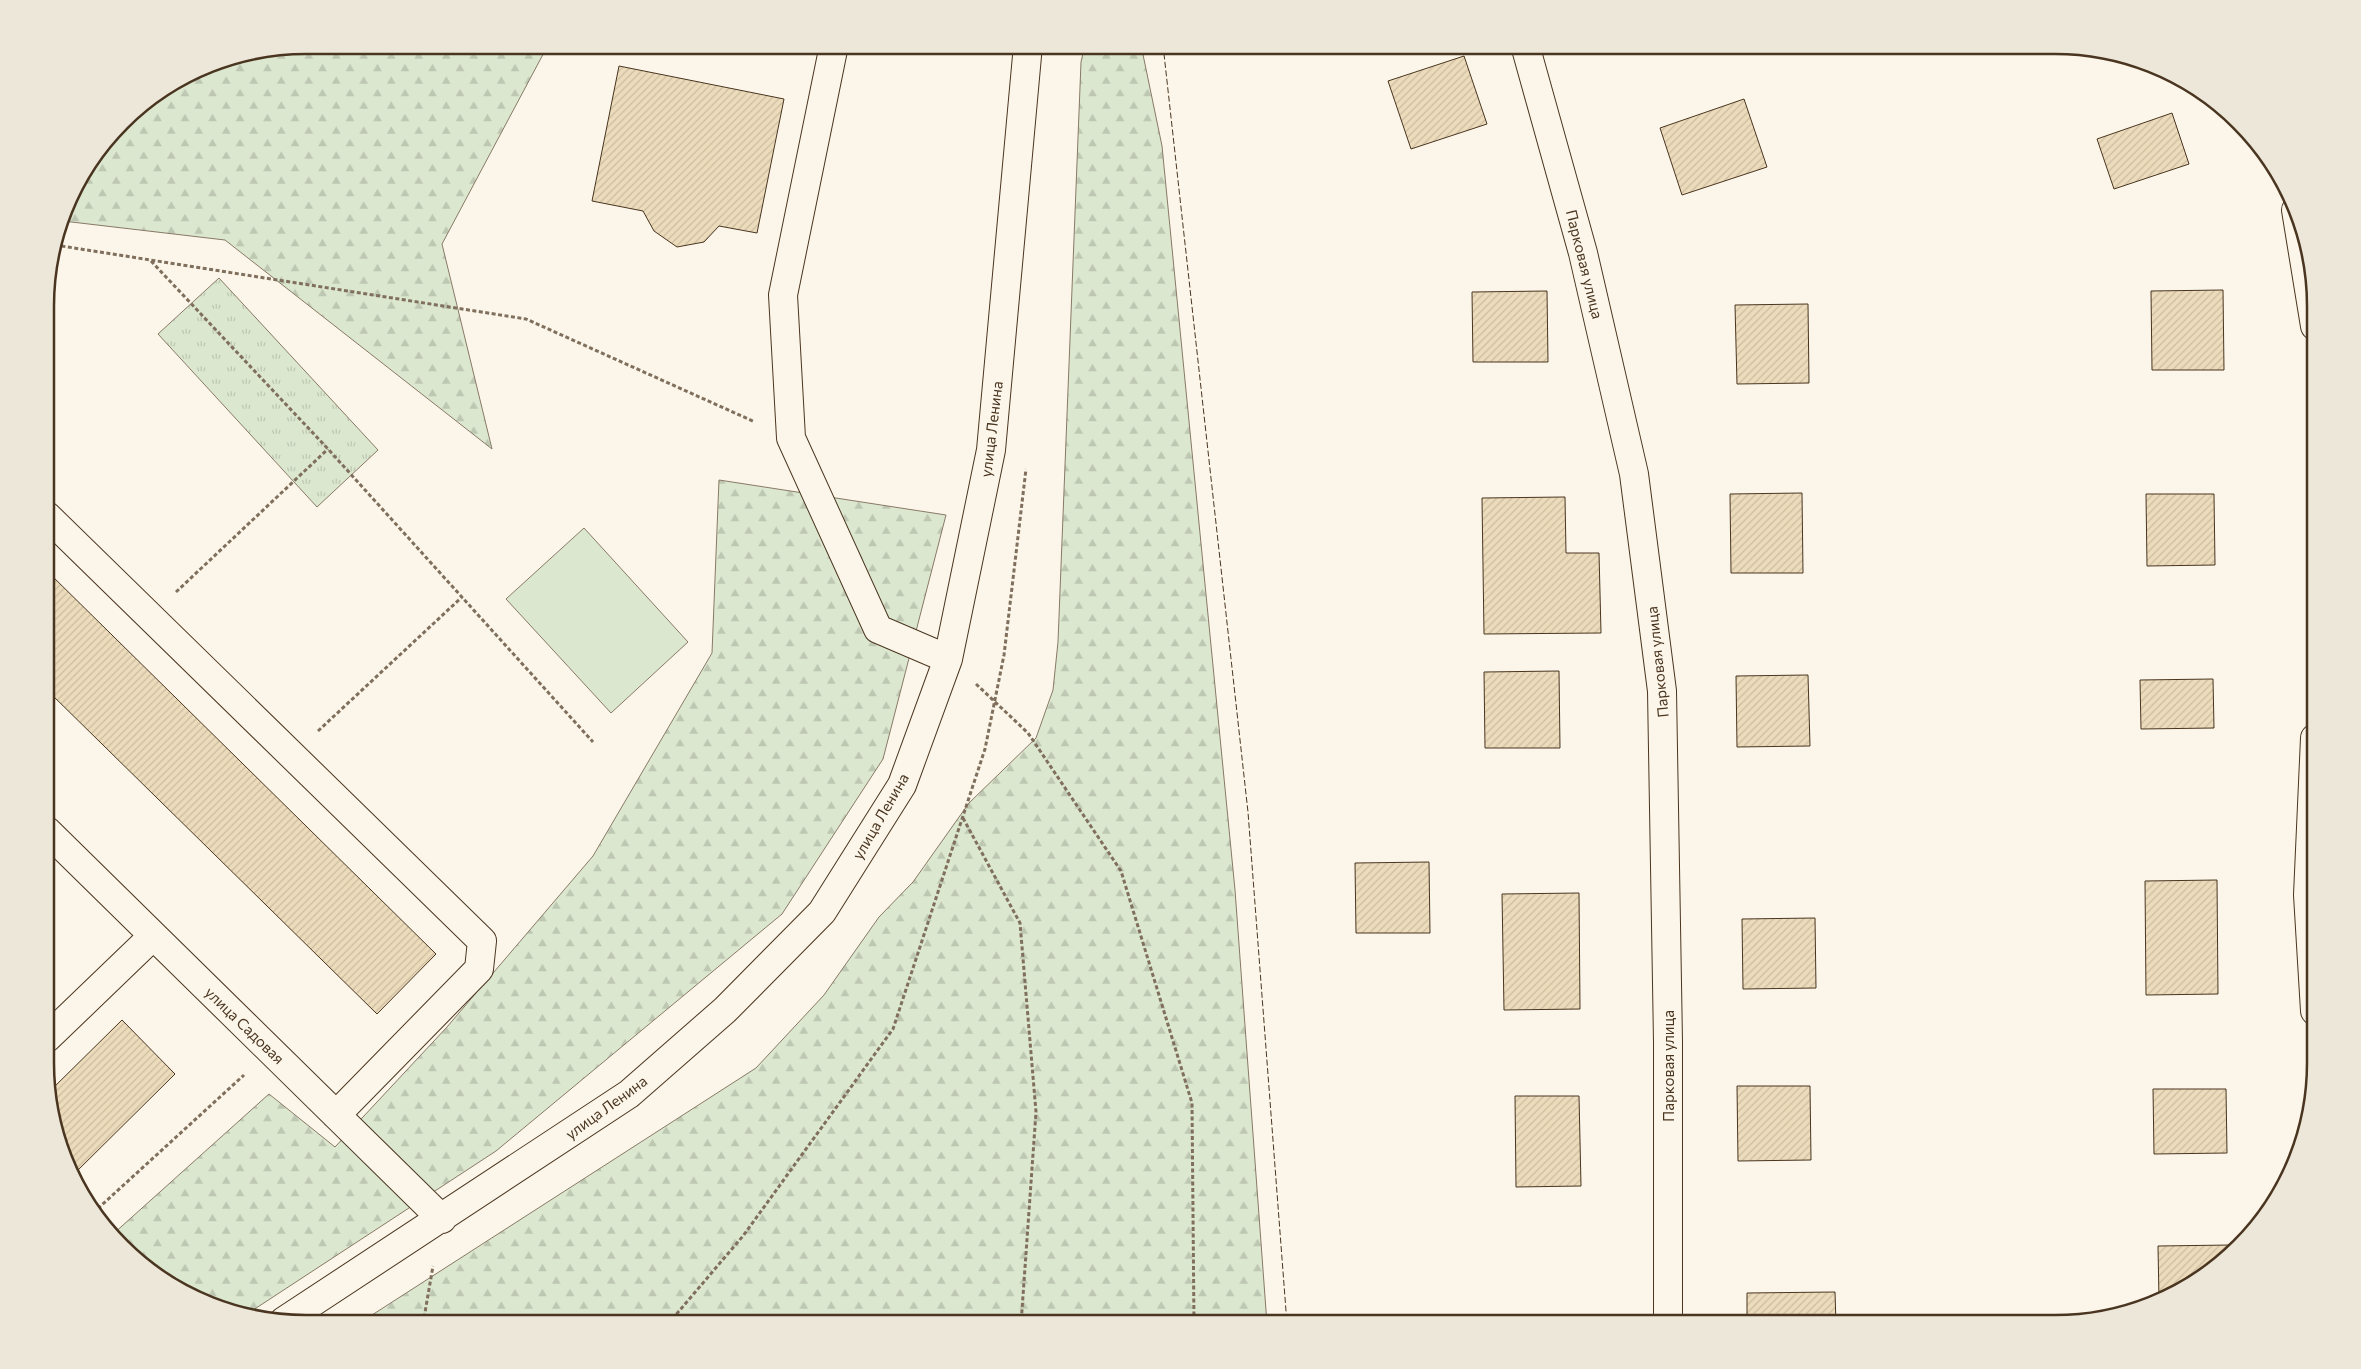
<svg xmlns="http://www.w3.org/2000/svg" width="2361" height="1369" font-family="Commissioner,sans-serif">
  <style>
    .grass { fill: url(#grass-tufts); stroke: #887966 }
    .forest { fill: url(#forest-firs); stroke: #887966 }
    .pitch { fill: #dce7d0; stroke: #887966 }
    .building { fill: url(#building-hatch); stroke: #4a3520 }
    .lines { fill: none; stroke-linecap: round; stroke-linejoin: round }
    .minor-casing { stroke: #4a3520; stroke-width: 30 }
    .path { stroke: #7f6f5c; stroke-width: 3; stroke-dasharray: 4 2.5; stroke-linecap: butt }
    .minor { stroke: #fbf6e9; stroke-width: 28 }
    .fence { stroke: #4a3520; stroke-width: 1; stroke-dasharray: 6 2.5; stroke-linecap: butt }
    .labels { text-anchor: middle; dominant-baseline: central; stroke-width: 4; stroke-linejoin: round; paint-order: stroke }
    .street-label { font-size: 15px; fill: #4a3520; stroke: #fbf6e9 }
    .rim { fill: none; stroke: #4a3520; stroke-width: 2.5 }
  </style>
  <defs>
    <pattern id="grass-tufts" width="24" height="20" patternUnits="userSpaceOnUse" patternTransform="scale(1.25)"><rect width="24" height="20" fill="#dce7d0"/><path d="M3 7l-1-3M5 7V3M7 7l1-3M15 17l-1-3M17 17v-4M19 17l1-3" fill="none" stroke="#bec7b2"/></pattern>
    <pattern id="forest-firs" width="22" height="20" patternUnits="userSpaceOnUse" patternTransform="scale(1.25)"><rect width="22" height="20" fill="#dce7d0"/><path d="M5 1l3.5 6h-7zM16 11l3.5 6h-7z" fill="#bec7b2"/></pattern>
    <pattern id="building-hatch" width="6" height="6" patternUnits="userSpaceOnUse" patternTransform="scale(1.25)"><rect width="6" height="6" fill="#ecdcbc"/><path d="M-1 1l2-2M0 6l6-6M5 7l2-2" fill="none" stroke="#ccbda1"/></pattern>
  </defs>
  <rect width="100%" height="100%" fill="#fbf6e9"/>
  <path class="grass" d="M 219,278 L 378,450 L 317,507 L 158,334 Z"/>
  <path class="forest" d="M 306,45 L 548,45 L 442,244 L 492,449 L 225,240 L 63,221 L 72,190 L 134,110 L 206,65 Z
    M 1085,45 L 1141,45 L 1162,146 L 1235,890 L 1267,1324 L 358,1324 L 756,1068 L 824,995 L 879,917 L 913,882 L 969,803 L 1036,738 L 1053,690 L 1058,642 L 1081,62 Z
    M 719,480 L 946,515 L 883,759 L 782,914 L 496,1151 L 244,1316 L 175,1289 L 122,1248 L 112,1235 L 269,1094 L 335,1147 L 447,1027 L 593,856 L 712,653 Z"/>
  <path class="pitch" d="M 584,528 L 688,642 L 611,713 L 506,599 Z"/>
  <path class="building" d="M 1464,56 L 1487,124 L 1411,149 L 1388,81 Z
    M 619,66 L 784,99 L 757,233 L 719,226 L 704,242 L 677,247 L 654,231 L 643,211 L 592,201 Z
    M 1744,99 L 1767,167 L 1682,195 L 1660,128 Z
    M 2172,113 L 2189,164 L 2114,189 L 2097,139 Z
    M 2223,290 L 2224,370 L 2152,370 L 2151,291 Z
    M 1547,291 L 1548,362 L 1473,362 L 1472,292 Z
    M 1808,304 L 1809,383 L 1737,384 L 1735,305 Z
    M 1802,493 L 1803,573 L 1731,573 L 1730,494 Z
    M 2146,494 L 2214,494 L 2215,565 L 2147,566 Z
    M 1565,497 L 1566,553 L 1599,553 L 1601,633 L 1484,634 L 1482,498 Z
    M 47,571 L 436,954 L 377,1014 L 47,690 Z
    M 1559,671 L 1560,748 L 1485,748 L 1484,672 Z
    M 1808,675 L 1810,746 L 1737,747 L 1736,676 Z
    M 2213,679 L 2214,728 L 2141,729 L 2140,680 Z
    M 1429,862 L 1430,933 L 1356,933 L 1355,863 Z
    M 2217,880 L 2218,994 L 2146,995 L 2145,881 Z
    M 1579,893 L 1580,1009 L 1504,1010 L 1502,894 Z
    M 1815,918 L 1816,988 L 1743,989 L 1742,919 Z
    M 122,1020 L 175,1074 L 73,1175 L 59,1147 L 47,1094 Z
    M 1737,1086 L 1810,1086 L 1811,1160 L 1738,1161 Z
    M 2153,1089 L 2226,1089 L 2227,1153 L 2154,1154 Z
    M 1515,1096 L 1579,1096 L 1581,1186 L 1516,1187 Z
    M 2231,1245 L 2231,1254 L 2186,1289 L 2159,1300 L 2158,1246 Z
    M 1835,1292 L 1836,1324 L 1747,1324 L 1747,1293 Z"/>
  <g class="lines">
    <defs>
      <path id="minor" d="M 834,45 L 783,295 L 791,438 L 878,629 L 948,659
        M 1525,45 L 1583,253 L 1634,474 L 1662,691 L 1668,1042 L 1668,1324
        M 2296,210 L 2315,326
        M 47,516 L 482,941 L 479,969 L 336,1115
        M 2315,738 L 2308,895 L 2315,1011
        M 47,831 L 442,1219
        M 47,1038 L 153,936
        M 284,1321 L 629,1094 L 725,1010 L 822,912 L 902,785 L 948,659 L 991,450 L 1028,45"/>
    </defs>
    <use href="#minor" class="minor-casing"/>
    <path class="path" d="M 55,245 L 526,319 L 755,422
      M 151,261 L 328,449 L 593,742
      M 176,592 L 328,449
      M 976,684 L 1028,733 L 1121,871 L 1192,1103 L 1194,1324
      M 318,731 L 462,597
      M 963,818 L 1020,923 L 1036,1112 L 1021,1324
      M 93,1213 L 244,1075
      M 423,1324 L 433,1266
      M 668,1324 L 743,1236 L 893,1029 L 985,749 L 1004,655 L 1026,469"/>
    <use href="#minor" class="minor"/>
    <path class="fence" d="M 1163,45 L 1248,812 L 1287,1324"/>
  </g>
  <g class="labels">
    <g class="street-label">
      <text transform="translate(1585 264) rotate(76)">Парковая улица</text>
      <text transform="translate(991 429) rotate(-83)">улица Ленина</text>
      <text transform="translate(1657 662) rotate(-96)">Парковая улица</text>
      <text transform="translate(880 816) rotate(-60)">улица Ленина</text>
      <text transform="translate(245 1025) rotate(44)">улица Садовая</text>
      <text transform="translate(1668 1066) rotate(-90)">Парковая улица</text>
      <text transform="translate(606 1107) rotate(-36)">улица Ленина</text>
    </g>
  </g>
  <path d="M0 0H2361V1369H0ZM306 54H2055A252 252 0 0 1 2307 306V1063A252 252 0 0 1 2055 1315H306A252 252 0 0 1 54 1063V306A252 252 0 0 1 306 54Z" fill="#ede7d9" fill-rule="evenodd"/>
  <path class="rim" d="M306 54H2055A252 252 0 0 1 2307 306V1063A252 252 0 0 1 2055 1315H306A252 252 0 0 1 54 1063V306A252 252 0 0 1 306 54Z"/>
</svg>
